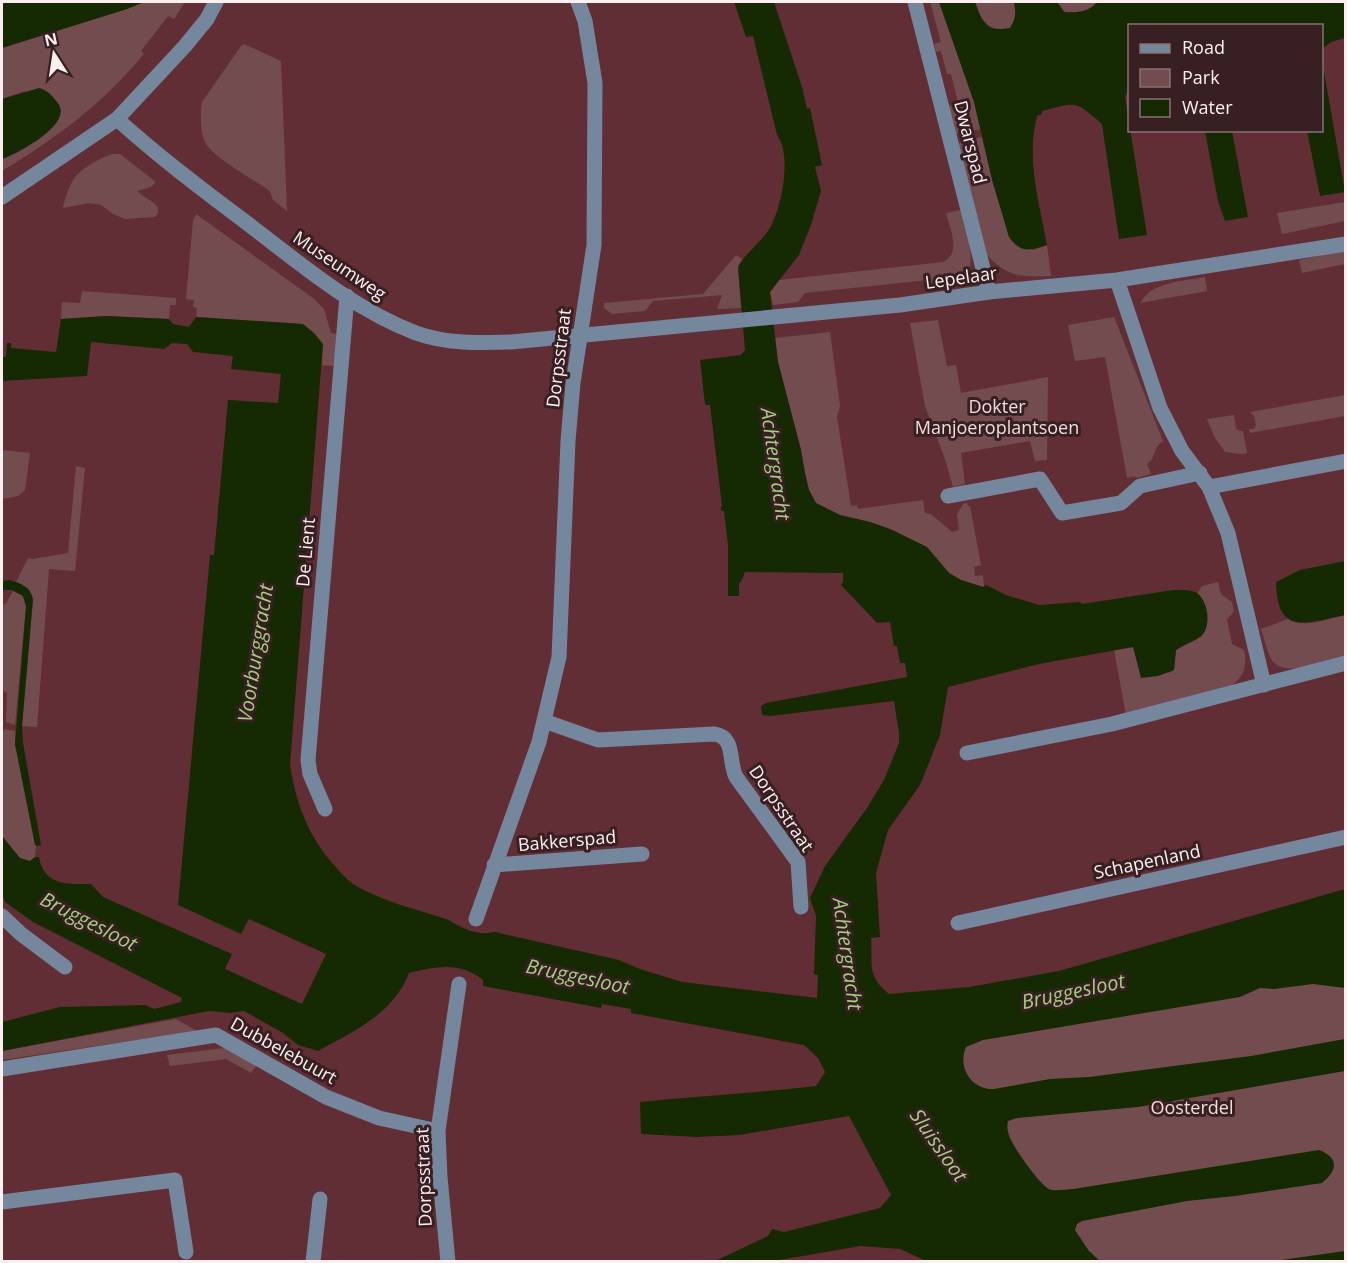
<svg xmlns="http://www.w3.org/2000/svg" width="1347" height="1263" font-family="'Open Sans',sans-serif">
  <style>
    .green { fill: #734c50 }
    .water { fill: #152a02 }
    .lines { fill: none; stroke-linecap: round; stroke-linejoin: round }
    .minor { stroke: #75879d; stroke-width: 15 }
    .labels { text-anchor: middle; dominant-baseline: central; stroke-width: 6; stroke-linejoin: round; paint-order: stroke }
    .street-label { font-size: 18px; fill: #fdeff0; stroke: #371f22 }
    .park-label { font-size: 18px; fill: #f1dcdd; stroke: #371f22 }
    .water-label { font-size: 20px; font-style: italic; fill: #a2d081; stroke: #371f22 }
  </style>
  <rect width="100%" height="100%" fill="#622e35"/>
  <path class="green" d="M 144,2 L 185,2 L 174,19 L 168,16 L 141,51 L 144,54 C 101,105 58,137 2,171 L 2,159 L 16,153 L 28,145 L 25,91 L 2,99 L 2,48 L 127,9 Z
    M 930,2 L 939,2 L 974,102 L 981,129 L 956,134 L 949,106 L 958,103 L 951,74 L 947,74 L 941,51 L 936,52 L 934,44 L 941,42 Z
    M 975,2 L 1014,2 C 1016,12 1016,19 1010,28 L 1001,29 L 991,28 L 981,18 Z
    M 1057,2 L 1097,2 C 1090,12 1076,13 1065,12 Z
    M 244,44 L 281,61 L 287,211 L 273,200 L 270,191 C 254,180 216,159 206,144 C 200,134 200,113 202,102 L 241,46 Z
    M 982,137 L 1009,237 L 1033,250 L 1047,245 L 1051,276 C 1022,277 1008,278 987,255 L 958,143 Z
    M 114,154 L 120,154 L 156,182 L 151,187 L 137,191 C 143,197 152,200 158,207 L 158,213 L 155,217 L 125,219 L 113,214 L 101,205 L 90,203 L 63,208 C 65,198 69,185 76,176 C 83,168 104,155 114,154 Z
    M 1345,202 L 1345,221 L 1282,234 L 1277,213 Z
    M 961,210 C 969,242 986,283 939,289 L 928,280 L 805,293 L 798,302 L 773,305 L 770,292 L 779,280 L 943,262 C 962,253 950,229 946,213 Z
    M 196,214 L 313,298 L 324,309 L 331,333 L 337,334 L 334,366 L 322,365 L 323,344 L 303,324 L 196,317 L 197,308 L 193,307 L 194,300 L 186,299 L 193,221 Z
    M 1335,252 L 1345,252 L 1345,264 L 1302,273 L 1299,260 Z
    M 736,255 L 742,259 L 738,267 L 741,308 L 717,309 L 722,295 L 653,301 L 645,311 L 612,314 L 604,308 L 604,303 L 703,294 Z
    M 1205,277 L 1207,291 L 1140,303 C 1153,281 1181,282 1205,277 Z
    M 82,291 L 176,298 L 176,305 L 170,305 L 169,319 L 106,316 L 61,319 L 62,302 L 80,303 Z
    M 1114,317 L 1163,441 C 1152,449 1157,457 1147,464 L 1151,474 L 1136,478 L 1135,476 L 1127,478 L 1105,357 L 1075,361 L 1068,325 Z
    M 938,320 L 947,366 L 956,365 L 961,393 L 1048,377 L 1047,460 L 1035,461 L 1030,441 L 961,453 L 965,484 L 953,487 L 945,459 L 925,406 L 910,323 Z
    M 830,332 L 840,406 L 837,417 L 851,506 L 857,505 L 858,509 L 923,500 L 925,513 L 931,514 L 952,532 L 959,530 L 957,514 L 963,504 L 967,503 L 968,506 L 970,506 L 981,565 L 974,567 L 975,576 L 983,575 L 984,587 L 961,580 L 949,573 L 927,547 L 890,529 L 870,522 L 840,515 L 816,503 L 809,490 L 805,473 L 801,450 L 778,362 L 775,338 Z
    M 1345,395 L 1345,416 L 1250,433 L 1249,429 L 1254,429 L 1256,425 L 1254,416 L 1250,412 Z
    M 1234,415 L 1236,429 L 1240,431 L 1243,431 L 1247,453 L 1241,454 L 1225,452 L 1215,438 L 1207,419 Z
    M 2,450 L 30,453 L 25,490 L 18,496 L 2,499 Z
    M 76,466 L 85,468 L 75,571 L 49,569 L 37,727 L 22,726 L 33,599 L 29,589 L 16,582 L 28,558 L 32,559 L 68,553 Z
    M 1218,582 L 1221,594 L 1232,602 L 1234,611 L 1227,620 L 1232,644 L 1244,650 C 1248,668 1243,679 1227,688 L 1126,715 L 1114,650 L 1133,647 L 1169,673 L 1174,670 L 1176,650 L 1202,636 L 1206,629 L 1202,599 L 1197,594 L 1202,586 Z
    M 13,591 L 23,596 L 26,606 L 15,725 L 6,722 L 7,693 L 2,690 L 2,606 L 6,603 Z
    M 1345,615 L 1345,656 C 1326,661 1281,681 1270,657 C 1266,648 1264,638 1261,629 L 1288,619 C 1305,629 1327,619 1345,615 Z
    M 5,729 L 15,731 L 15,744 L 36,846 L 35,857 L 30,862 L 19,858 L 2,836 L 2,734 Z
    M 1345,899 L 1345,1261 L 1074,1261 L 941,1045 Z
    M 176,1019 L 197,1031 L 2,1060 L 2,1051 Z
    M 225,1048 L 256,1066 L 251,1073 L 226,1059 L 170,1066 L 167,1055 Z"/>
  <path class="water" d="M 9,2 L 144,2 L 127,9 L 2,48 L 2,4 Z
    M 734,2 L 774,2 L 802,87 L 807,109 L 810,108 L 822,165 L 815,167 L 821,191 L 811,225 L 799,255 L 770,292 L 778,362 L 801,450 L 805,473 L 809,490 L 816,503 L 840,515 L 870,522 L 890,529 L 927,547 L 949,573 L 961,580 L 983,587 L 986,585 L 1006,595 L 1039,605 L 1080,602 L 1082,604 L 1173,590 C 1181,590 1190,589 1197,593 C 1208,601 1212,626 1201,636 C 1194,642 1184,644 1176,650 L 1174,670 L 1158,676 L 1141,678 L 1133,647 L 1039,664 L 948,687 L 940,735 L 920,785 L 888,830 L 876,873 L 880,937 L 871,938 C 873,966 866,974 889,994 L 969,987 L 1059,971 L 1345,889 L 1345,988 L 1313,984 L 1274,989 L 1260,988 L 1240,997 L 983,1040 L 966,1047 C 957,1068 972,1090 994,1089 L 1050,1079 L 1089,1077 L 1251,1056 L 1345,1039 L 1345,1071 L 1138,1107 L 1017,1118 L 1008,1121 C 1007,1126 1007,1130 1009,1135 C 1012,1146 1039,1184 1049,1189 C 1055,1192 1066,1189 1073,1189 L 1319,1150 C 1339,1158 1338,1170 1322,1183 L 1235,1196 L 1187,1201 L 1082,1221 L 1077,1224 L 1075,1230 L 1089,1251 L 1100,1261 L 926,1261 L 900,1249 L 860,1246 L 774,1261 L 715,1261 L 768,1236 L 772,1229 L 784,1232 L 880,1208 L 891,1195 L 849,1116 L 740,1135 L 697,1137 L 641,1134 L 640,1102 C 699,1096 757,1093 816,1086 L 825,1072 L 818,1058 L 804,1045 L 631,1013 L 631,1009 L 602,1004 L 601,1008 L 483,986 L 483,980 C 458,961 437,967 409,973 C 394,1013 353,1032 318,1051 L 298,1045 L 283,1033 L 244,1011 L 230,1013 L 209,1011 L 2,1051 L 2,1022 L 60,1007 L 145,1005 L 154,1009 L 181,1002 L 182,998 L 33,922 L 5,902 L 2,894 L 2,836 L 20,858 L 30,861 L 35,857 L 39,857 C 44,886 67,884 91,884 L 103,897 L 232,954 L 225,969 L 302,1004 L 326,954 L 249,919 L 241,934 L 178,905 L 210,555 L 214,555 L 228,400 L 278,403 L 281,374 L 231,369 L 233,356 L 193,352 L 187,344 L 172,343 L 164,349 L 91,342 L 87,376 L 2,381 L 2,357 L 6,357 L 7,343 L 11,343 L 11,348 L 56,352 L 61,319 L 106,316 L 169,319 L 173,324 L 189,327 L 196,317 L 303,324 L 314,333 L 323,344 L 290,765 C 296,803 308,836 334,865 C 341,873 348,881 358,887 C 385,902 419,910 449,920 C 462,929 479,936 495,932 L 619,960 L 640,969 L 682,982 L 817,998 L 818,975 L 814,974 L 816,916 L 810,898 L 825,866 L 867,808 L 884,780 L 899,743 L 899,733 L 894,701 L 770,716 L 762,715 L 761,706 L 766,703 L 907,677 L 905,663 L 900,663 L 897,646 L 894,646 L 890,622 L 877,623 L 841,585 L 843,582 L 843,573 L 745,572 L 741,582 L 739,583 L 739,596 L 728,596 L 728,545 L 724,511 L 721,511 L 721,507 L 722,506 L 710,405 L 705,405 L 700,360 L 741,355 L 745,350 L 738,267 C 747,251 763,241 771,226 C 782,205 792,155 777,135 L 753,36 L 746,37 Z
    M 939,2 L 975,2 C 982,21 986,33 1010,28 C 1016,19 1016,12 1014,2 L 1057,2 L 1064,12 C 1076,13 1090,12 1097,2 L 1345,2 L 1345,38 L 1331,42 L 1322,49 L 1322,60 L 1345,192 L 1320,196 L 1307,131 L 1322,130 L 1322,26 L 1130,26 L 1129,87 L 1125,97 L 1147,235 L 1119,239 L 1102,124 C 1074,100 1077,102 1042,111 L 1042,114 L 1037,116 C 1026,160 1039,201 1047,245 C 1030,251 1020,253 1009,237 L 992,180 L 974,102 Z
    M 39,88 C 48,90 52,96 57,102 C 76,123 18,153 2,159 L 2,99 Z
    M 1205,131 L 1232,131 L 1248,217 L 1225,221 L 1218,201 Z
    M 1345,561 L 1345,615 C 1308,622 1277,638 1276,582 L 1300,570 Z
    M 10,580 C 21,584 30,586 33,599 L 22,726 L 23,743 L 41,845 L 38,846 L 35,845 L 15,744 L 26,606 L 23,596 L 12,590 L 2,590 L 2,581 Z
    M 1345,1251 L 1345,1261 L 1274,1261 Z"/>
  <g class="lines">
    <path class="minor" d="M 915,2 L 989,292
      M 117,119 C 160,158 206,192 252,227 C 303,266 355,310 416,333 C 446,344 480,343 511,342 L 900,305 L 989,292 L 1117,280 L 1346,244
      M 2,197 L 117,119 L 185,46 L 207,19 L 216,2
      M 1117,280 L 1160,408 L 1182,451 L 1209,487 L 1228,533 L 1264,685
      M 1209,487 L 1346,461
      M 948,496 L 1040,479 L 1062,513 L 1121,503 L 1140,486 L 1200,473
      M 544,721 L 598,740 L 714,734 C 736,737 728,761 736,777 L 798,862 L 801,907
      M 967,753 L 1112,724 L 1346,663
      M 325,809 L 310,774 L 308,760 L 347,296
      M 494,865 L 642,854
      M 2,916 L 21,934 L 65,967
      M 476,919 L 539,742 L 559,657 L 568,441 L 573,383 L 594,245 L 595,83 L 585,21 L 578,2
      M 958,923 L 1346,837
      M 2,1069 L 216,1035 L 326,1097 L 379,1118 L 438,1131
      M 2,1202 L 175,1180 L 186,1252
      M 313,1262 L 320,1199
      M 448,1262 L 440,1177 L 438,1131 L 459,984"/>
  </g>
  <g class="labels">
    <g class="street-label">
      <text transform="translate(971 142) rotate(76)">Dwarspad</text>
      <text transform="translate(340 265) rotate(34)">Museumweg</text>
      <text transform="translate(961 277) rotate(-8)">Lepelaar</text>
      <text transform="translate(558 358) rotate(-83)">Dorpsstraat</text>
      <text transform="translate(305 552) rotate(-85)">De Lient</text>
      <text transform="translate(782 808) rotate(56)">Dorpsstraat</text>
      <text transform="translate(567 840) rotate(-5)">Bakkerspad</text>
      <text transform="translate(1147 861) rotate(-12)">Schapenland</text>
      <text transform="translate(284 1050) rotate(29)">Dubbelebuurt</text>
      <text transform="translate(423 1177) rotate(-92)">Dorpsstraat</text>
    </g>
    <g class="park-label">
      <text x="997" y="406">Dokter<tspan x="997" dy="21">Manjoeroplantsoen</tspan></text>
      <text x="1192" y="1107">Oosterdel</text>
    </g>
    <g class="water-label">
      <text transform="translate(776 464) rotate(82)">Achtergracht</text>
      <text transform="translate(255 653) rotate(-81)">Voorburggracht</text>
      <text transform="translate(89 921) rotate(27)">Bruggesloot</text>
      <text transform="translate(848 954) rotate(82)">Achtergracht</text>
      <text transform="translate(578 976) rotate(12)">Bruggesloot</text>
      <text transform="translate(1073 991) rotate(-12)">Bruggesloot</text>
      <text transform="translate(939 1145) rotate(55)">Sluissloot</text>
    </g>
  </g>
  <rect width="1347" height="1263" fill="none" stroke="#fdeff0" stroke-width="6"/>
  <rect x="1128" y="24" width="195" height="108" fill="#371f22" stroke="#867274" stroke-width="1.5"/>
  <rect x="1140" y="44" width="30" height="9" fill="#75879d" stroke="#867274" stroke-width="1.5"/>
  <text x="1182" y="54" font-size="18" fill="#fdeff0">Road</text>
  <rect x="1140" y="69" width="30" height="18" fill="#734c50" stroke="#867274" stroke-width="1.5"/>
  <text x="1182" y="84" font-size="18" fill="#fdeff0">Park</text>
  <rect x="1140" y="99" width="30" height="18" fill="#152a02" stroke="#867274" stroke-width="1.5"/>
  <text x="1182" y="114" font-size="18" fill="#fdeff0">Water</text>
  <g transform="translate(54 54) rotate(348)" stroke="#371f22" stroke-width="4.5" paint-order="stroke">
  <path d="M0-4.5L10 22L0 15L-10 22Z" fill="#fdeff0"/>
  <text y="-9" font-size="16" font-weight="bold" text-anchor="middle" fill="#fdeff0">N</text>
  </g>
</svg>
